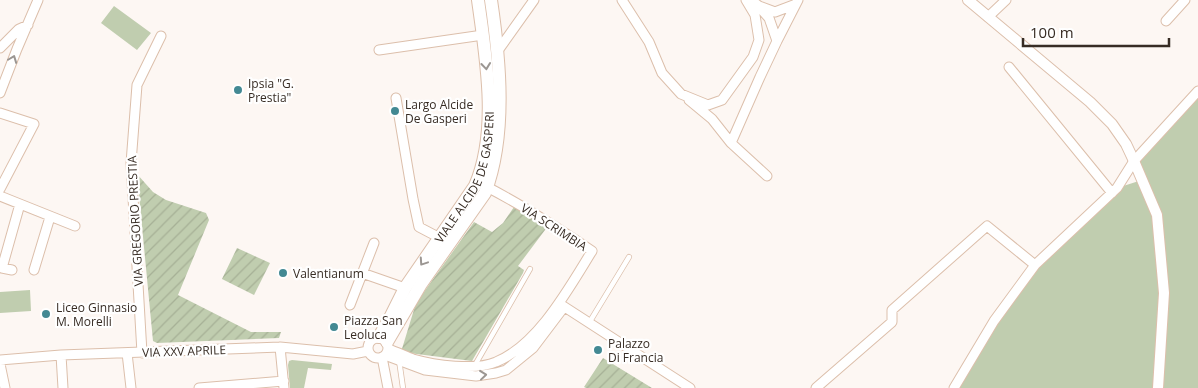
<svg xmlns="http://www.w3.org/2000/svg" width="1198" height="388" font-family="'Open Sans',sans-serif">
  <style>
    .grass { fill: #c0cdaf }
    .garden { fill: url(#garden-furrows) }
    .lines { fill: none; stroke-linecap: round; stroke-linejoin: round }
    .service-casing { stroke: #dcbfab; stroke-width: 6 }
    .minor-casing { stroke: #dcbfab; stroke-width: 11 }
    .tertiary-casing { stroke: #dcbfab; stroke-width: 12 }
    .secondary-casing { stroke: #dcbfab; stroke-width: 14 }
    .service { stroke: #fff; stroke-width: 4.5 }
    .minor { stroke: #fff; stroke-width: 9 }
    .tertiary { stroke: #fff; stroke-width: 10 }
    .secondary { stroke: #fff; stroke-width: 12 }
    .oneway { stroke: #9b9692 }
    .poi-dot { fill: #438993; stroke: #fff; stroke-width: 2 }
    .labels { text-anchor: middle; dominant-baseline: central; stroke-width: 4.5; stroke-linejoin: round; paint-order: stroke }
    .poi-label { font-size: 12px; fill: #372c24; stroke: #fff; text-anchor: start }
    .street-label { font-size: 12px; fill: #372c24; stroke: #fff }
  </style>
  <defs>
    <pattern id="garden-furrows" width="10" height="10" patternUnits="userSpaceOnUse" patternTransform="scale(1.25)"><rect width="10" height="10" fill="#c0cdaf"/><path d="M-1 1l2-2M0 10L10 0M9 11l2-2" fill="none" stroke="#a6b096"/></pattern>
  </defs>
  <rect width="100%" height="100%" fill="#fdf7f3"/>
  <path class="grass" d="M 114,6 L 151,33 L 137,50 L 101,23 Z
    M 1198,91 L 1198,388 L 954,388 L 1035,265 L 1117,188 L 1142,180 L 1134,161 Z
    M 30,290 L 31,311 L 0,313 L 0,292 Z
    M 292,360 L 332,364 L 331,370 L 308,368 L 304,388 L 290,388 L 288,365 L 289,361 Z"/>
  <path class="garden" d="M 137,174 L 153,192 L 166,200 L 206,213 L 209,220 L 178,295 L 251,332 L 281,332 L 279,338 L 157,343 L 153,341 Z
    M 514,207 L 548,226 L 518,266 L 524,270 L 523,273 L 472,361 L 401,352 L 416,303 L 474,222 L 492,232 L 503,223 Z
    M 237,248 L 270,263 L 254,295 L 222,279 Z
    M 603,358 L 652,388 L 586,388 L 584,387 Z"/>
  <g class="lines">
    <defs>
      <path id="service" d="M 589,323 L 629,257
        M 399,360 L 403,388
        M 475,365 L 530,269"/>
      <path id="minor" d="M 622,0 L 649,42 L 662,73 L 681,94 L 708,105 L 722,100 L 753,57 L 759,40 L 755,15 L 746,0
        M 751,0 L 759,6 L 775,12 L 796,4
        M 761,9 L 769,18 L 777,41
        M 988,17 L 1006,0
        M 1166,21 L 1185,0
        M 0,48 L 19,29 L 28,25
        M 379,50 L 483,35
        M 497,52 L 534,0
        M 1009,67 L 1112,193
        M 0,93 L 17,49 L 38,0
        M 396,98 L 413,199 L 419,227 L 440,238
        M 689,100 L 712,119 L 731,143
        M 0,113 L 34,124 L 0,189
        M 767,176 L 731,143 L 760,77 L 777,41 L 798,0
        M 0,196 L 75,226
        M 12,270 L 2,268 L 20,204
        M 34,270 L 50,217
        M 362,273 L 405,288
        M 560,304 L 690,388
        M 350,305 L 374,243
        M368 348a10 10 0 1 1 20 0a10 10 0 1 1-20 0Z
        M 280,347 L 284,388
        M 388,349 C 397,352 405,356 413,359 C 434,365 476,371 496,362 C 538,345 569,288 592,251 C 558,228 524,206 487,187
        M 127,353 L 131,388
        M 142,353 L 131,163 L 137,85 L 161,36
        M 61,355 L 63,388
        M 385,355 L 425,370 L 476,376 L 496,373 L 506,370 L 533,348 L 564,307
        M 382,357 L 388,388
        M 0,360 L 61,355 L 280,347 L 353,354 L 368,351
        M 0,364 L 5,388
        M 199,388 L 284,381
        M 816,388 L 892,322 L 892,310 L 987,226 L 1035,265
        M 954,388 L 994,321 L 1035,265 L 1117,188 L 1134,161 L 1198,91"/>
      <path id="tertiary" d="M 968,0 L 1090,102 L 1112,124 L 1126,144 L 1134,161 L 1157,215 L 1164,293 L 1158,388"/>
      <g id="secondary">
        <path id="s1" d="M 379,337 L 391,316 L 405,288 L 475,186 C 499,131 486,58 478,0"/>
        <path d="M 387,342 L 421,284 L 485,193 C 507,134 500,61 491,0"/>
      </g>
    </defs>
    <use href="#service" class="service-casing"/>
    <use href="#minor" class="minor-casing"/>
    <use href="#tertiary" class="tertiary-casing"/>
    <use href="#secondary" class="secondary-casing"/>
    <use href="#service" class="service"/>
    <use href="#minor" class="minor"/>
    <use href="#tertiary" class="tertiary"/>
    <use href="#secondary" class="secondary"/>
  </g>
  <defs><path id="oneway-chevron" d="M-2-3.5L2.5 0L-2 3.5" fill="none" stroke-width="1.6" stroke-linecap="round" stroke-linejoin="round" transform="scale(1.25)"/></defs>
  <g class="oneway">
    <use href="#oneway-chevron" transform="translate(13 59) rotate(-69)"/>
    <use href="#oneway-chevron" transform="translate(486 66) rotate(84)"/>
    <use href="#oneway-chevron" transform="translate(423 262) rotate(124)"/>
    <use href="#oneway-chevron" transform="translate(483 375) rotate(-6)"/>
  </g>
  <g class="poi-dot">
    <circle cx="238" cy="90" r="5"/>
    <circle cx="395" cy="111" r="5"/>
    <circle cx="283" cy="273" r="5"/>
    <circle cx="46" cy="314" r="5"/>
    <circle cx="334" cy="327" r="5"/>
    <circle cx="598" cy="350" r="5"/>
  </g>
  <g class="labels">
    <g class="poi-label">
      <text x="248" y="83">Ipsia "G.<tspan x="248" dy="14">Prestia"</tspan></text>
      <text x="405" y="104">Largo Alcide<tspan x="405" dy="14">De Gasperi</tspan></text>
      <text x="293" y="273">Valentianum</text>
      <text x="56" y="307">Liceo Ginnasio<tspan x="56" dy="14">M. Morelli</tspan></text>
      <text x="344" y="320">Piazza San<tspan x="344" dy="14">Leoluca</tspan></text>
      <text x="608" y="343">Palazzo<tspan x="608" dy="14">Di Francia</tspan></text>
    </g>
    <g class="street-label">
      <text stroke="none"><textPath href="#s1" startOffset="184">VIALE ALCIDE DE GASPERI</textPath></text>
      <text transform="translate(135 221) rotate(-93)">VIA GREGORIO PRESTIA</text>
      <text transform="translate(554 227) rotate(33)">VIA SCRIMBIA</text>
      <text transform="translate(184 351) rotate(-2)">VIA XXV APRILE</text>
    </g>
  </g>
  <path d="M1023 38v8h146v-8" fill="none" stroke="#372c24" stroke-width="2.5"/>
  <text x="1030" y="38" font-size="15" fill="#372c24" stroke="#ffffff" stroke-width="4" paint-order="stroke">100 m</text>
</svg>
